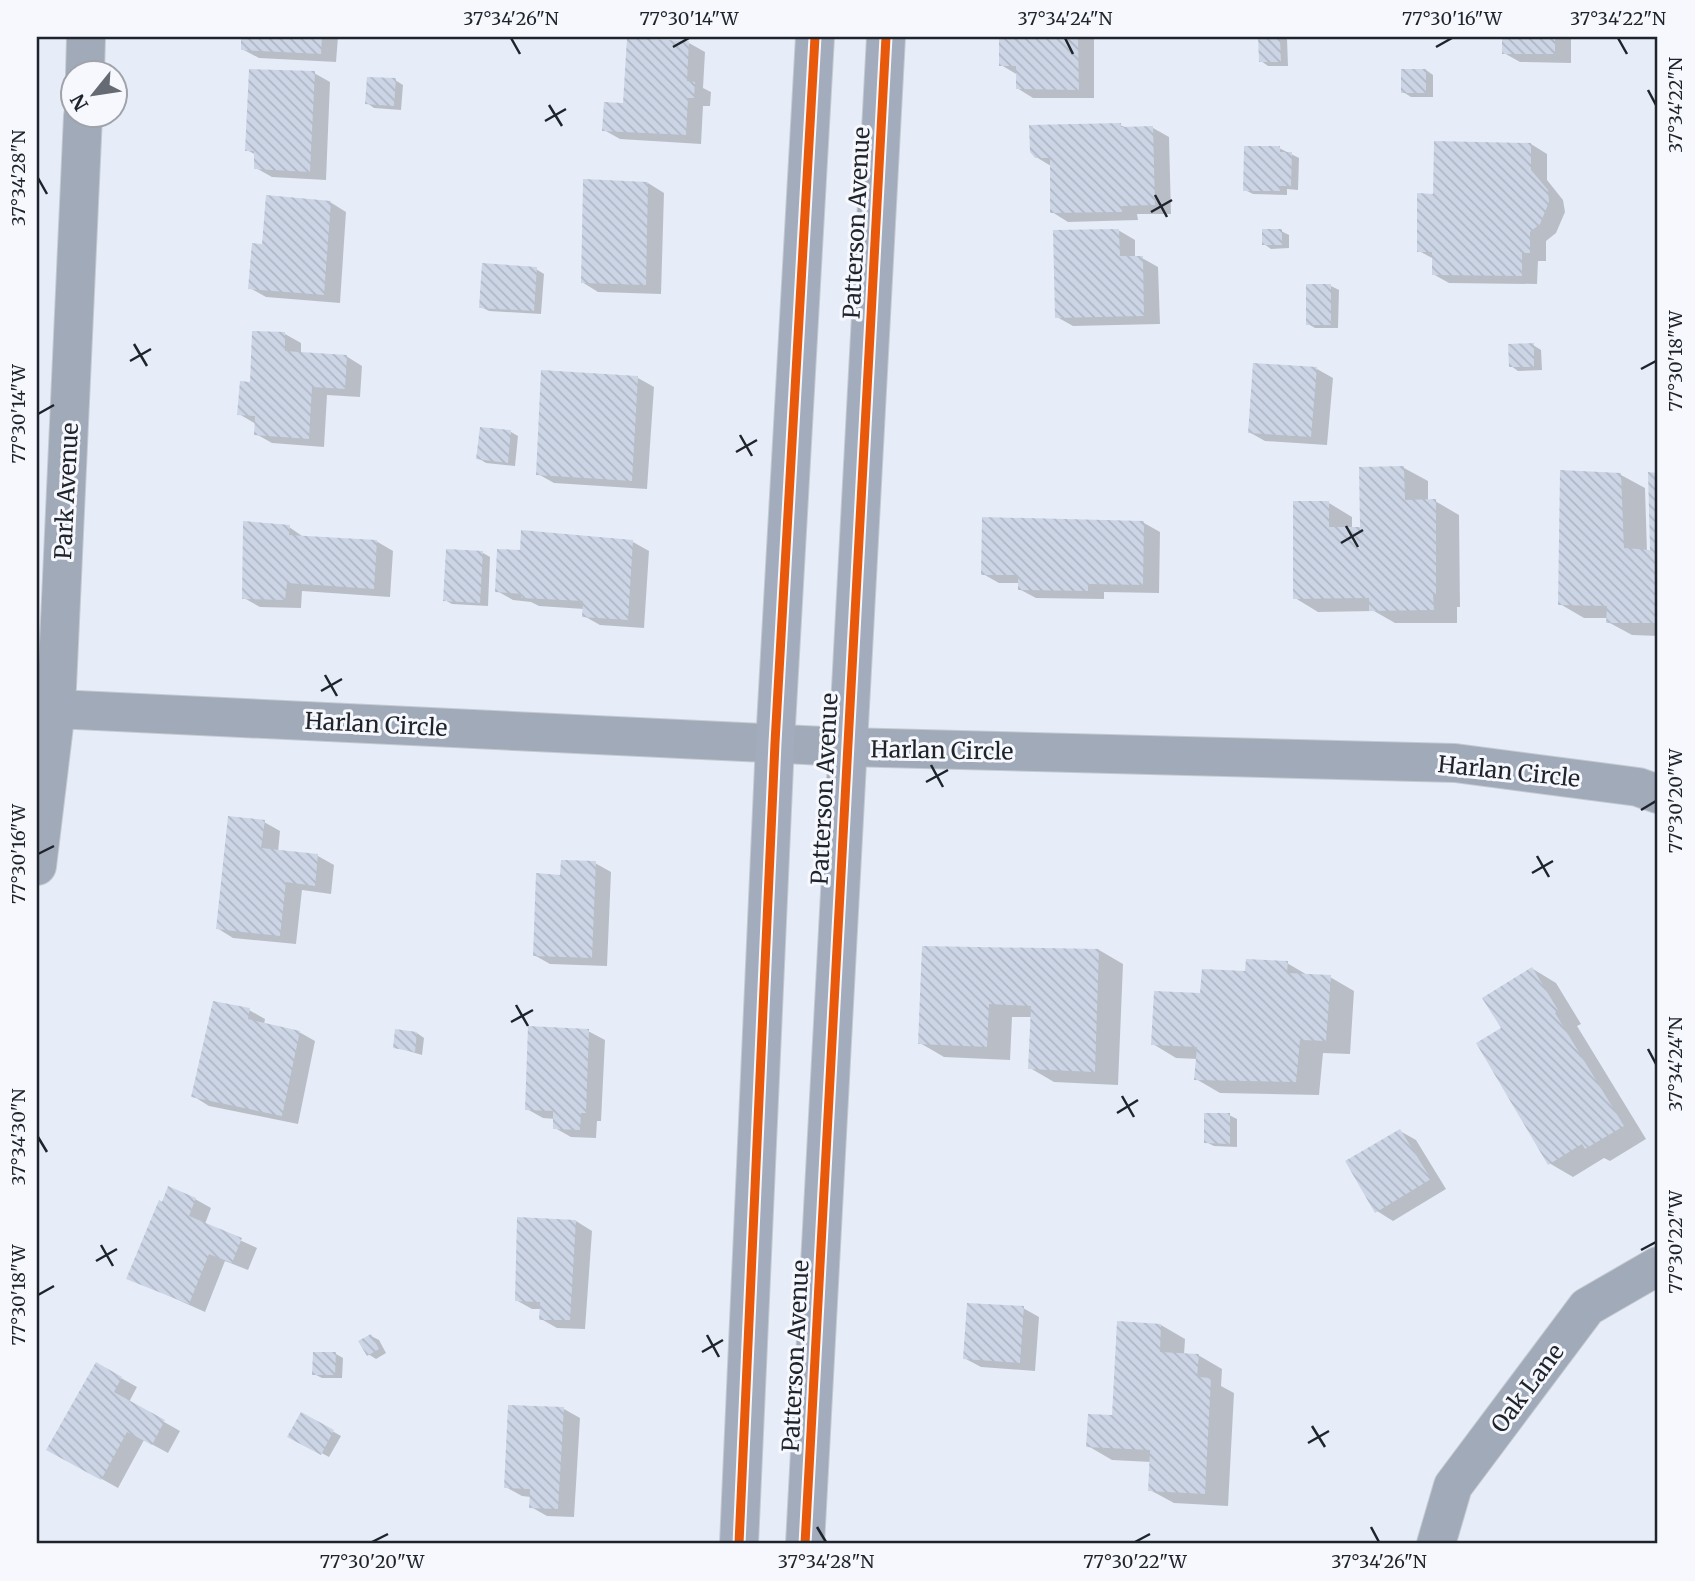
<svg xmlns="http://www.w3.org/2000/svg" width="1695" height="1581" font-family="Merriweather,serif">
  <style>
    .shadow { fill: #0003 }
    .building { fill: url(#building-back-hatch) }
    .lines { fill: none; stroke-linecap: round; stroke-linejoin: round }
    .minor-casing { stroke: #c5cad2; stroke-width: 40 }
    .primary-casing { stroke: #c5cad2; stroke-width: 40 }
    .minor { stroke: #a0aab9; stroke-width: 38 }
    .primary { stroke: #a2acbc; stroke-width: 38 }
    .cycleway-casing { stroke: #f6f8fd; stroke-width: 13 }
    .cycleway { stroke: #e8590c; stroke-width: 9 }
    .ticks { fill: none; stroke: #1f242c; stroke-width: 2.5 }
    .labels { text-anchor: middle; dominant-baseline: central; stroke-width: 6; stroke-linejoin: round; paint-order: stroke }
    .street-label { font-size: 23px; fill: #1f242c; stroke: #f6f8fd }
    .neatline { fill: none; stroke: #1f242c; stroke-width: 2.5 }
    .ticks-label { font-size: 18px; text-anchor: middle; fill: #1f242c }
  </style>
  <defs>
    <pattern id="building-back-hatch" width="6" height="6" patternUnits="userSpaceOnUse" patternTransform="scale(1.75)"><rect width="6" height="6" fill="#ccd5e5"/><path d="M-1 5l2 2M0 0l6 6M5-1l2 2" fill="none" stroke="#afb7c5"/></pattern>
  </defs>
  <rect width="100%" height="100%" fill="#e7edf8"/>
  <path class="shadow" d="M 243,37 L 338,37 L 336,62 L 259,58 L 242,49 Z
    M 1001,37 L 1094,37 L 1094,98 L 1033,98 L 1017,88 L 1018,75 L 1001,65 Z
    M 1260,37 L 1287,38 L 1288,66 L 1268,66 L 1261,61 Z
    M 1504,37 L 1571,37 L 1571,63 L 1520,62 L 1504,53 Z
    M 689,43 L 705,52 L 703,88 L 711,92 L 710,106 L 703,106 L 701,144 L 620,139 L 604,130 Z
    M 1426,70 L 1433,75 L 1433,97 L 1411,97 L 1403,92 Z
    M 314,73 L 330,82 L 326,180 L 272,177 L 256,168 L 256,155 L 247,150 Z
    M 395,80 L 403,85 L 401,110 L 374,108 L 367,103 Z
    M 1120,125 L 1127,128 L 1153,128 L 1169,137 L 1171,214 L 1137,214 L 1138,220 L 1068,222 L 1052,212 L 1051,166 L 1036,157 Z
    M 1531,144 L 1547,154 L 1547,180 L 1563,200 L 1565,212 L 1556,233 L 1546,241 L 1546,261 L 1538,261 L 1537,284 L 1449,283 L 1433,274 L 1434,259 L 1419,251 L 1435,195 Z
    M 1279,148 L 1299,158 L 1298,190 L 1287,189 L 1287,195 L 1253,194 L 1245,190 Z
    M 648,183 L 664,193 L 661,294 L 598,292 L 582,282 Z
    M 330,202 L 346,212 L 340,303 L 266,297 L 250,288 L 264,246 Z
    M 1118,230 L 1135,240 L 1135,258 L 1142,258 L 1158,267 L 1160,324 L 1073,326 L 1057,317 Z
    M 1281,231 L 1289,235 L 1289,248 L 1271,249 L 1264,244 Z
    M 536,269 L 544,274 L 541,314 L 489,311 L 481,307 Z
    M 1331,286 L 1339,290 L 1338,328 L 1315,328 L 1308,324 Z
    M 285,334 L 301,343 L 301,354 L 346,356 L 362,366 L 360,397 L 327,395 L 324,447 L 272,443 L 256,434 L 256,424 L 239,414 L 252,383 Z
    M 1533,345 L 1541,350 L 1542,370 L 1518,371 L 1511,366 Z
    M 1317,369 L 1333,378 L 1327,445 L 1265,441 L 1249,432 Z
    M 638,378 L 654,387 L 647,489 L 554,483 L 538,474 Z
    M 511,432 L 518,436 L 515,466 L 486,463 L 478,458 Z
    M 1404,468 L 1428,481 L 1428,501 L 1435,501 L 1459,515 L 1460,607 L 1457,607 L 1457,623 L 1395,623 L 1374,611 L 1318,612 L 1295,598 L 1329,503 L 1352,517 L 1352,528 L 1361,528 Z
    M 1650,474 L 1658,475 L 1658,636 L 1632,635 L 1608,622 L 1608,618 L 1584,618 L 1560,604 L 1621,475 L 1645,488 L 1647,552 L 1652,552 Z
    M 1144,523 L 1160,532 L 1159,593 L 1104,592 L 1104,599 L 1036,598 L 1019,589 L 1020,583 L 999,583 L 983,574 Z
    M 289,527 L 305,538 L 376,541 L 393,551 L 390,597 L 302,591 L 301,608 L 260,607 L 244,598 Z
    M 633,542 L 649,551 L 644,628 L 600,625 L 584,616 L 584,609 L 539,606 L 531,602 L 513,600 L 497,591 L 521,552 Z
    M 483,553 L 490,557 L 488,606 L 452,604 L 445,600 Z
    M 264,822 L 280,831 L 278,852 L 318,856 L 334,865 L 331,894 L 302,890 L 296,944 L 233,938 L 217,928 Z
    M 595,863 L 611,872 L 607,966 L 550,964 L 534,955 Z
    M 924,947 L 1099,950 L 1123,964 L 1118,1085 L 1054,1082 L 1030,1068 L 1032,1017 L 1012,1017 L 1010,1060 L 944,1057 L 920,1043 Z
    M 1287,963 L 1309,976 L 1330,977 L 1354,991 L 1350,1054 L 1323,1053 L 1319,1095 L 1220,1093 L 1196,1079 L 1198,1059 L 1176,1058 L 1153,1044 L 1202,994 Z
    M 1533,969 L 1556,983 L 1581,1024 L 1577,1026 L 1646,1139 L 1610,1161 L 1604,1158 L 1573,1177 L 1549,1163 L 1503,1028 Z
    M 249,1010 L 265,1019 L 264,1025 L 299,1032 L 315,1041 L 298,1124 L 209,1106 L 193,1096 Z
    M 588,1031 L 605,1040 L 601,1121 L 597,1121 L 596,1138 L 571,1137 L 555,1128 L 555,1119 L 543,1118 L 527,1109 Z
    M 417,1033 L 424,1038 L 422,1055 L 395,1047 Z
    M 1229,1115 L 1237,1119 L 1237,1147 L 1214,1146 L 1206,1142 Z
    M 1400,1131 L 1416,1140 L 1446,1189 L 1393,1221 L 1377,1211 Z
    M 195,1199 L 211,1208 L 205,1224 L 257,1248 L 248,1270 L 225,1261 L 205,1312 L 129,1278 Z
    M 576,1221 L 592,1231 L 585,1329 L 557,1328 L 541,1319 L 542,1309 L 532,1309 L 516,1300 Z
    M 1023,1308 L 1039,1317 L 1035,1371 L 981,1367 L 964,1358 Z
    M 1161,1325 L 1185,1339 L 1184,1355 L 1198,1355 L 1222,1369 L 1221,1386 L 1234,1393 L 1228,1506 L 1174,1503 L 1150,1490 L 1151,1462 L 1112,1460 L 1088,1446 L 1113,1417 Z
    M 371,1336 L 379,1340 L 386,1353 L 376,1359 L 368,1354 Z
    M 336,1354 L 343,1358 L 342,1378 L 322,1378 L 314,1374 Z
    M 96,1364 L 137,1387 L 129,1402 L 180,1431 L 168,1453 L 144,1440 L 118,1488 L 64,1458 Z
    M 564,1409 L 580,1418 L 574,1517 L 547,1516 L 531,1507 L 531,1497 L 522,1496 L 506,1487 Z
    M 302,1414 L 341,1436 L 329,1457 L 290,1436 Z"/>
  <path class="building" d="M 241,37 L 322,37 L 321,54 L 241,50 Z
    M 999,37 L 1078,37 L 1079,90 L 1016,89 L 1016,66 L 999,66 Z
    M 1258,37 L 1280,37 L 1281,62 L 1259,62 Z
    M 1502,37 L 1555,37 L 1555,54 L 1502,54 Z
    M 627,38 L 689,41 L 687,81 L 695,82 L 694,98 L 688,98 L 686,135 L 602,131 L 604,102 L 623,103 Z
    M 249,69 L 315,71 L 310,172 L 254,169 L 254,151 L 245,151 Z
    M 1401,69 L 1426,69 L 1426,93 L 1401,93 Z
    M 367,77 L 396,78 L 394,106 L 365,104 Z
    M 1121,123 L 1121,127 L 1153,126 L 1155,205 L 1122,206 L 1122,212 L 1050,213 L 1050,158 L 1035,158 L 1030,152 L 1029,125 Z
    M 1434,141 L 1531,143 L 1531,170 L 1548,190 L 1549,202 L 1540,224 L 1530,232 L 1530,253 L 1522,253 L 1522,276 L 1432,275 L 1432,252 L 1417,252 L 1417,193 L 1433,194 Z
    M 1244,146 L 1280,146 L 1280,152 L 1292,152 L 1291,186 L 1279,186 L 1280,191 L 1243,191 Z
    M 583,179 L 648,182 L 646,285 L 581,283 Z
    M 266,195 L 331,201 L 324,295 L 248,289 L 252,243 L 262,244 Z
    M 1119,229 L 1120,256 L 1143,256 L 1144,316 L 1055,318 L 1053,230 Z
    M 1262,229 L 1282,229 L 1282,245 L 1262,245 Z
    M 482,263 L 537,267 L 534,311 L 479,308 Z
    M 1306,284 L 1331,284 L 1331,325 L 1306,325 Z
    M 252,331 L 285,332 L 285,351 L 347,355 L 345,389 L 312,387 L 309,439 L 254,435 L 255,416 L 237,415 L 240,381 L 250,382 Z
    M 1534,343 L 1534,367 L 1509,367 L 1508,344 Z
    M 1253,363 L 1317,367 L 1311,437 L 1248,433 Z
    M 541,370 L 638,376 L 632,481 L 536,475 Z
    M 480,427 L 511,430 L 508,463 L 476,459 Z
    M 1404,466 L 1405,500 L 1436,499 L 1436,594 L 1433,594 L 1434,610 L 1369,611 L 1369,598 L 1293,599 L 1293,501 L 1329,501 L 1329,527 L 1360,527 L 1359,467 Z
    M 1560,470 L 1621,473 L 1624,548 L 1650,550 L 1648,472 L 1658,473 L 1658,623 L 1606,623 L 1607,606 L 1558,605 Z
    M 982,517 L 1144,521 L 1143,585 L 1088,584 L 1088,591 L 1018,590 L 1018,575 L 981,575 Z
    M 243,521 L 290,525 L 289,535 L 377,540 L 374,589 L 287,583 L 285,600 L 242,599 Z
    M 521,530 L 633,540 L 628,620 L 582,617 L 583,601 L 521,598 L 522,594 L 495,592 L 497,549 L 520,550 Z
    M 446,549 L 483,551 L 480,603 L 443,601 Z
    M 228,816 L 265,820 L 261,848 L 318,854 L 315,886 L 286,882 L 280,936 L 216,929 Z
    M 561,860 L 596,861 L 592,958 L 533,956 L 536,873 L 560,875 Z
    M 922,946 L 1099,949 L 1095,1072 L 1028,1069 L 1031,1006 L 989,1004 L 987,1047 L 918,1044 Z
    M 1246,959 L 1288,961 L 1287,973 L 1331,975 L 1326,1041 L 1300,1040 L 1296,1082 L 1194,1080 L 1197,1047 L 1151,1045 L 1154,991 L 1200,993 L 1202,969 L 1245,971 Z
    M 1532,967 L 1558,1010 L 1555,1013 L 1624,1126 L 1585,1149 L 1582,1144 L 1548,1165 L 1476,1043 L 1501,1028 L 1482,998 Z
    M 213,1001 L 250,1008 L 248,1019 L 300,1031 L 282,1116 L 191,1097 Z
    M 528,1026 L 589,1029 L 586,1113 L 581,1113 L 580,1130 L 553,1129 L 553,1111 L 525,1110 Z
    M 395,1029 L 417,1032 L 415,1052 L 393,1048 Z
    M 1204,1113 L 1230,1113 L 1230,1144 L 1204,1143 Z
    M 1400,1129 L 1431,1179 L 1375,1213 L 1345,1161 Z
    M 168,1186 L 196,1198 L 189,1216 L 242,1238 L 232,1263 L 209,1254 L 189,1304 L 126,1279 L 159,1200 L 162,1202 Z
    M 517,1217 L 576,1220 L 570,1320 L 539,1320 L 540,1302 L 515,1301 Z
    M 967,1303 L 1024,1306 L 1020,1363 L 963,1359 Z
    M 1117,1321 L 1161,1324 L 1160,1352 L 1199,1354 L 1197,1377 L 1211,1378 L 1205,1494 L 1148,1491 L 1150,1450 L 1086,1447 L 1088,1414 L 1112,1415 Z
    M 371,1334 L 379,1349 L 367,1356 L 358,1341 Z
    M 313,1352 L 336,1352 L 335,1375 L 312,1375 Z
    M 96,1362 L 122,1377 L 114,1392 L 165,1420 L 152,1445 L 127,1432 L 101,1480 L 46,1450 Z
    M 508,1405 L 564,1407 L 558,1509 L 529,1508 L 530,1489 L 504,1488 Z
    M 301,1412 L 334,1430 L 321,1455 L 287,1437 Z"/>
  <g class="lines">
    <defs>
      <path id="minor" d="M 85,74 L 86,37
        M 56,709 L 846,747 L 1455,763 L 1638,787 L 1658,794
        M 37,866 L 56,709 L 83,116
        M 1436,1544 L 1453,1486 L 1587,1307 L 1658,1266"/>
      <path id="primary" d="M 739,1544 L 775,743 L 815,37
        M 805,1544 L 886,37"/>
    </defs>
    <use href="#minor" class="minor-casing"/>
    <use href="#primary" class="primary-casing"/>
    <use href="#minor" class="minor"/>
    <use href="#primary" class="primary"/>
    <defs>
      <path id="cycleway" d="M 739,1544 L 775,743 L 815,37
        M 805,1544 L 886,37"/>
    </defs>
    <use href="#cycleway" class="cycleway-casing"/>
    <use href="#cycleway" class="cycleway"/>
  </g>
  <path class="ticks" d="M 511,38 L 520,54M 1065,38 L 1073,54M 1618,38 L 1627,54M 673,47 L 689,38M 1436,47 L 1452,38M 1648,90 L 1656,105M 549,105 L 562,126M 545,121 L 566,109M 38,178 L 47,194M 1155,195 L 1167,217M 1151,212 L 1172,200M 134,344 L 147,366M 130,361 L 151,349M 1641,369 L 1656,361M 38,414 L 54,405M 740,435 L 752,456M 736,452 L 757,440M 1346,526 L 1358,547M 1341,543 L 1363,530M 325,675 L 337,696M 321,691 L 342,679M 931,765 L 943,787M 926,782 L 948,770M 1641,810 L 1656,801M 38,854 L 54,846M 1537,856 L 1549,877M 1532,873 L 1553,861M 516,1005 L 528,1026M 511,1022 L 533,1010M 1648,1049 L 1656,1064M 1122,1096 L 1134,1117M 1117,1113 L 1138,1100M 38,1137 L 47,1152M 101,1245 L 113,1266M 1641,1250 L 1656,1242M 96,1261 L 117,1249M 38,1295 L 54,1286M 707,1335 L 719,1357M 702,1352 L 723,1340M 1312,1426 L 1325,1447M 1308,1443 L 1329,1431M 817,1527 L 826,1542M 1371,1527 L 1379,1542M 372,1542 L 388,1534M 1135,1542 L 1150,1534"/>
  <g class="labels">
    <g class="street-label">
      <text transform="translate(856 223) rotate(-87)">Patterson Avenue</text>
      <text transform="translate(66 491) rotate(-87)">Park Avenue</text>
      <text transform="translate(376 724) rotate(3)">Harlan Circle</text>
      <text transform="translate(942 750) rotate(1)">Harlan Circle</text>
      <text transform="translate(1509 771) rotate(6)">Harlan Circle</text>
      <text transform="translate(824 789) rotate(-87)">Patterson Avenue</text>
      <text transform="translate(795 1356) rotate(-87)">Patterson Avenue</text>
      <text transform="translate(1527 1388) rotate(-53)">Oak Lane</text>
    </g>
  </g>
  <rect width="1695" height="1581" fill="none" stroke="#f6f8fd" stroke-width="77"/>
  <g transform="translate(94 94) rotate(240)"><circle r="33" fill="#f6f8fd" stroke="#a0a3a9" stroke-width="2"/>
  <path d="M0-5L12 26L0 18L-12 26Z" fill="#656a73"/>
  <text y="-10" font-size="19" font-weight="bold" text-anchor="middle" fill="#1f242c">N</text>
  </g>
  <rect x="38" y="38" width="1618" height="1504" class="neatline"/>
  <g class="ticks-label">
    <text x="511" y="25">37°34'26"N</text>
    <text x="689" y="25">77°30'14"W</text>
    <text x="1065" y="25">37°34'24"N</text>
    <text x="1452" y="25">77°30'16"W</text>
    <text x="1618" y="25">37°34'22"N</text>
    <text transform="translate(1676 105) rotate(-90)" y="6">37°34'22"N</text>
    <text transform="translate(19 178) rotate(-90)" y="6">37°34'28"N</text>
    <text transform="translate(1676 361) rotate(-90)" y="6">77°30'18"W</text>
    <text transform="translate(19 414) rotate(-90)" y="6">77°30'14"W</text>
    <text transform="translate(1676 801) rotate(-90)" y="6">77°30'20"W</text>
    <text transform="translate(19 854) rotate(-90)" y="6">77°30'16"W</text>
    <text transform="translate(1676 1064) rotate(-90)" y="6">37°34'24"N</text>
    <text transform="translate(19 1137) rotate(-90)" y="6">37°34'30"N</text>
    <text transform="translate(1676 1242) rotate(-90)" y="6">77°30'22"W</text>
    <text transform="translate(19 1295) rotate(-90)" y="6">77°30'18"W</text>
    <text x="372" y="1568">77°30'20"W</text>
    <text x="826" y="1568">37°34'28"N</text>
    <text x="1135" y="1568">77°30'22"W</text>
    <text x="1379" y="1568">37°34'26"N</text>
  </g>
</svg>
